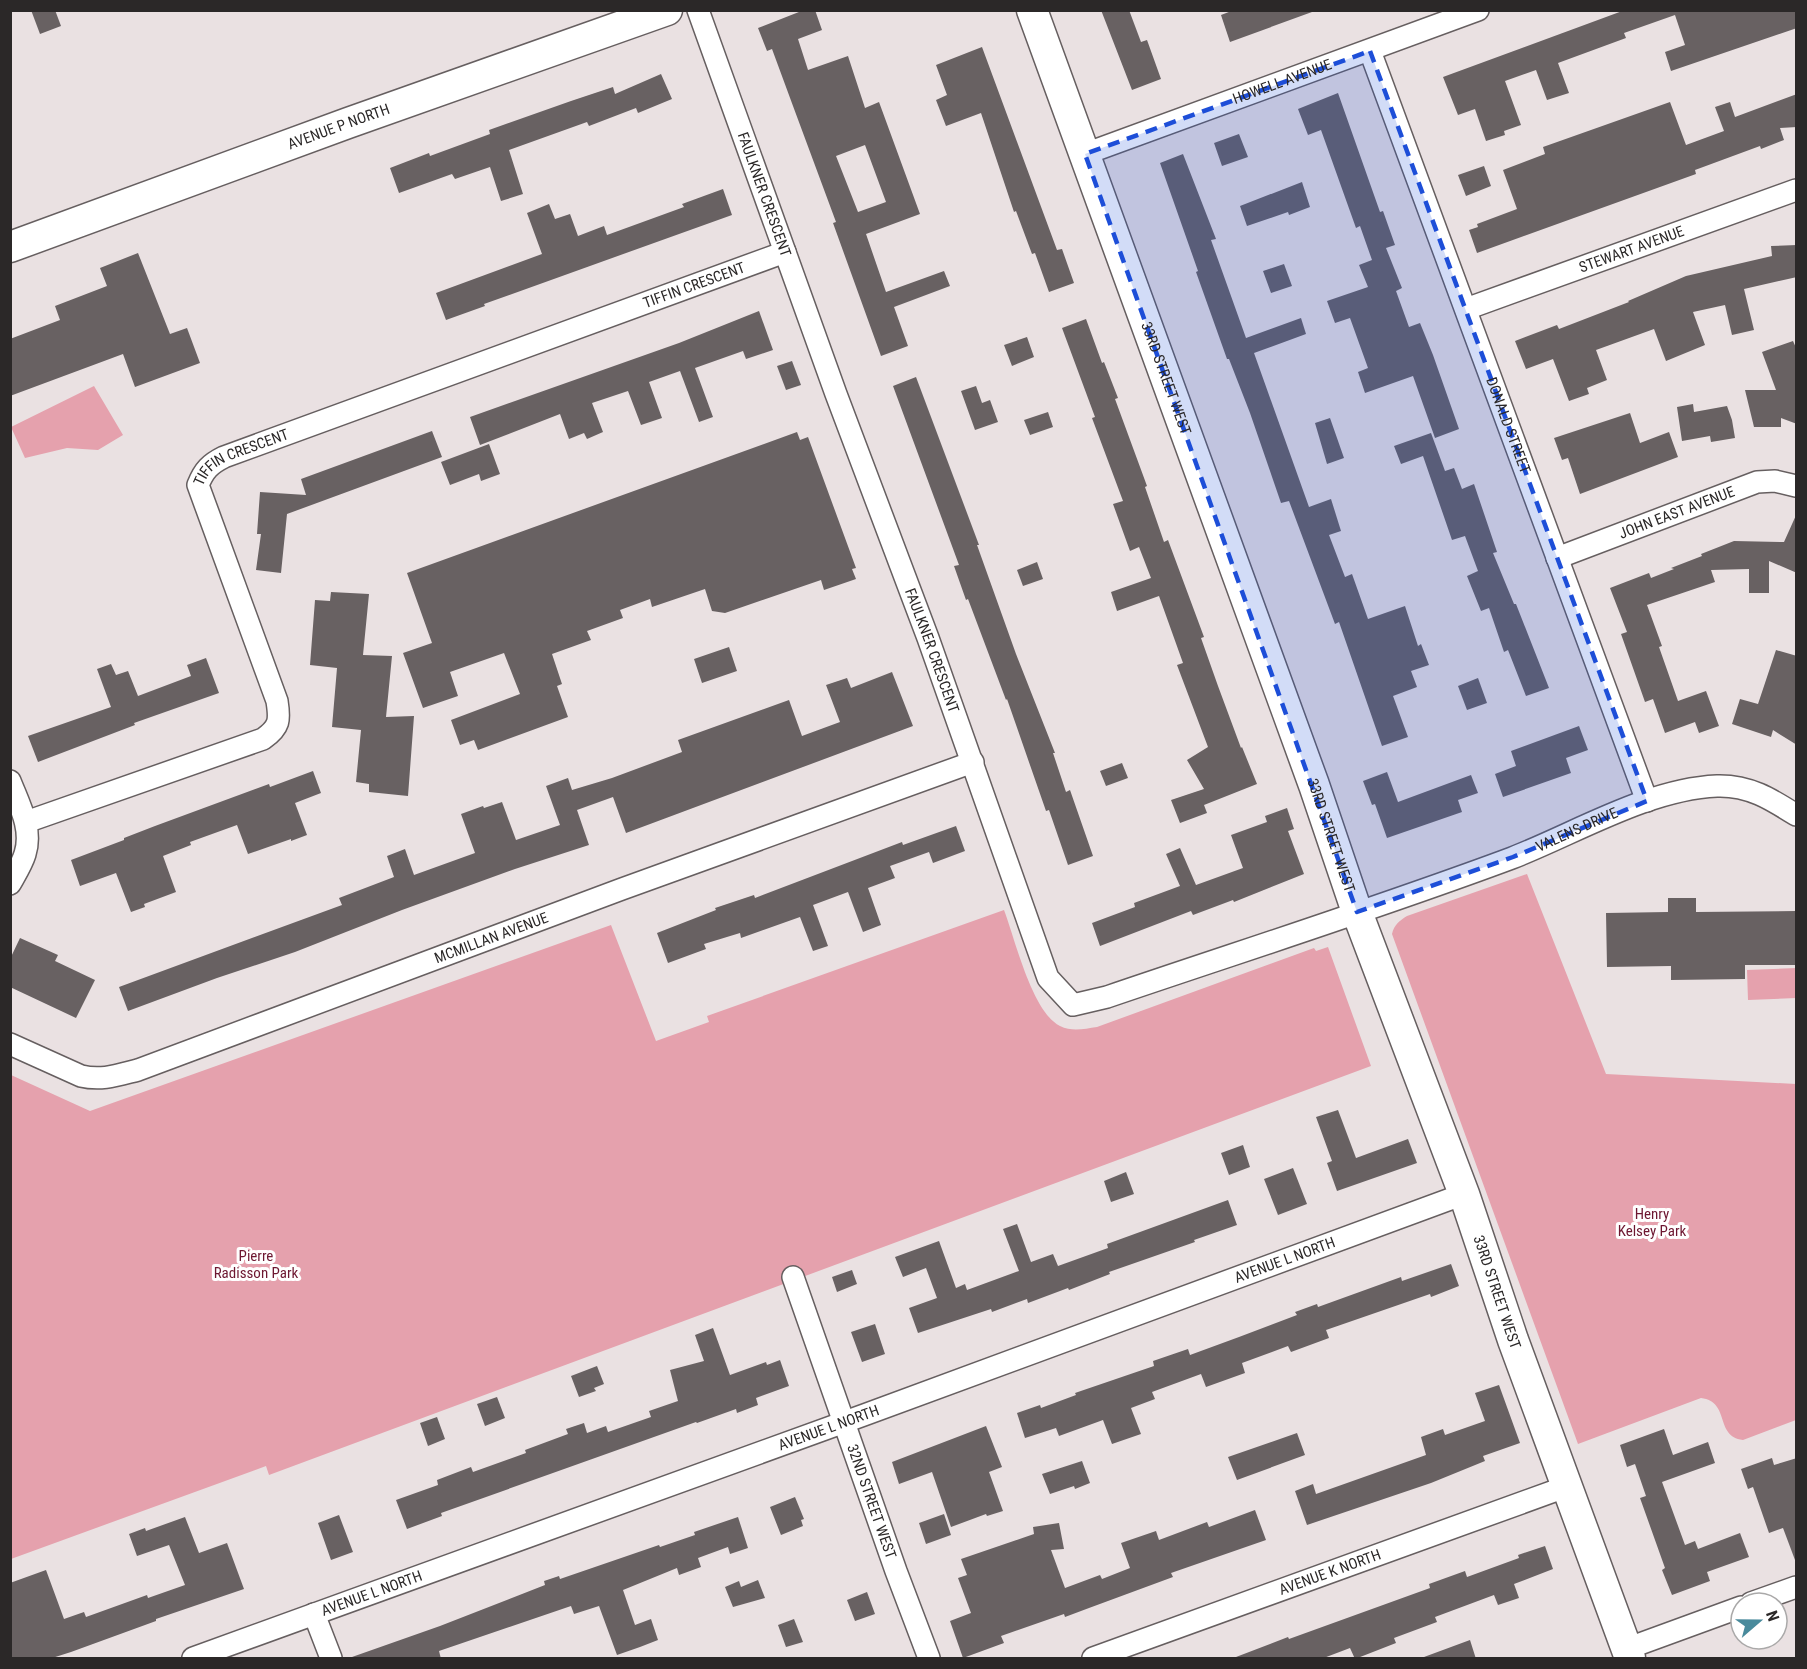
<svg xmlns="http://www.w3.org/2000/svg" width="1807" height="1669" font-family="'Roboto Condensed',sans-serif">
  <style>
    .green { fill: #e5a1ad }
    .building { fill: #686162; fill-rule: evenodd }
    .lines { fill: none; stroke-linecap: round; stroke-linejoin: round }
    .minor-casing { stroke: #665f60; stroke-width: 24 }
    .secondary-casing { stroke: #665f60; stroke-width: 33 }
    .minor { stroke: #fff; stroke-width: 21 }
    .secondary { stroke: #fff; stroke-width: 30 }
    .marked { fill: #1d4ed8; fill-opacity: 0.2; stroke: #1d4ed8; stroke-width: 4.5; stroke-dasharray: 12 8; stroke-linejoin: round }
    .labels { text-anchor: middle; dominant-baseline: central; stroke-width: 6; stroke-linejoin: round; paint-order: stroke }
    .street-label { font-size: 15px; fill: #2b2828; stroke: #fff }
    .park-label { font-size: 15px; fill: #6d1731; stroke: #fff }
  </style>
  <rect width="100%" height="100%" fill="#eae1e2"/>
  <path class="green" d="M 94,386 L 123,435 L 98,450 L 67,448 L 25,458 L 11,427 Z
    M 1527,874 L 1606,1074 L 1796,1084 L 1796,1420 L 1743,1440 C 1714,1436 1731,1402 1701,1398 L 1578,1444 L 1392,934 C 1394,925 1399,921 1407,916 Z
    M 1004,910 C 1015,939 1032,1012 1060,1026 C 1072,1032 1084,1029 1097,1027 L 1314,948 L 1316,951 L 1328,947 L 1371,1066 L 269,1475 L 266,1466 L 11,1559 L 11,1075 L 90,1111 L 611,925 L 656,1041 L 709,1022 L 707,1016 Z
    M 1796,968 L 1796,998 L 1748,1000 L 1747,970 Z"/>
  <path class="building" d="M 31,10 L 55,10 L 61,26 L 40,34 Z
    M 804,10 L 815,10 L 822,30 L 798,39 L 808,70 L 848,56 L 865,108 L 879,102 L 920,214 L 866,234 L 886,292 L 944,271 L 950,286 L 894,307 L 908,346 L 881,356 L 833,223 L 836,222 L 793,106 L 772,49 L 767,51 L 758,28 ZM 865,145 L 886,202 L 858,212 L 836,156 Z
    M 1101,10 L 1129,10 L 1141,42 L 1147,40 L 1161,79 L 1132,90 Z
    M 1234,10 L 1312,10 L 1312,12 L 1230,42 L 1221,15 Z
    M 1625,10 L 1797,10 L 1797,28 L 1671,71 L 1665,52 L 1685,45 L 1675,15 L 1624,33 L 1626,38 L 1558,63 L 1569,93 L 1547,100 L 1536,70 L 1505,81 L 1521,125 L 1504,131 L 1505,135 L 1486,141 L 1475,109 L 1458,115 L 1443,77 Z
    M 982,47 L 1057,250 L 1062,249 L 1074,283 L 1049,292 L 1035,253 L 1032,254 L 1016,211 L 1014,212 L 981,113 L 946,126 L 936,100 L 947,95 L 936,65 Z
    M 661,74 L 672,99 L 638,113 L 636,108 L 589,126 L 587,122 L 509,150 L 523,194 L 501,201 L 490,167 L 455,179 L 452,174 L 399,193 L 390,168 L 429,153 L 430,156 L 490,134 L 489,130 L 571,101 L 613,87 L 615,94 Z
    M 1338,93 L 1380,212 L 1383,211 L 1395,245 L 1386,248 L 1402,288 L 1396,291 L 1409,327 L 1420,323 L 1433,355 L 1459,429 L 1435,438 L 1413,376 L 1365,393 L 1358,372 L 1368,368 L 1350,318 L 1335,323 L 1327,301 L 1368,287 L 1359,265 L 1372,260 L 1360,226 L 1356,228 L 1321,130 L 1308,135 L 1298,109 Z
    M 1797,94 L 1797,127 L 1780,128 L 1784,140 L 1761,149 L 1760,146 L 1695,170 L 1696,174 L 1477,253 L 1469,230 L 1478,227 L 1477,224 L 1517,209 L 1503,170 L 1545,154 L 1543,147 L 1670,102 L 1686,145 L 1724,131 L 1715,107 L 1730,102 L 1735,117 Z
    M 1239,134 L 1248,157 L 1222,166 L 1214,143 Z
    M 1183,154 L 1216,239 L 1211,240 L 1246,338 L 1301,318 L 1306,334 L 1254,353 L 1309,507 L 1331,499 L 1341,531 L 1329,535 L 1345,577 L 1352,574 L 1368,619 L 1405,606 L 1418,646 L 1421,644 L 1429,665 L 1411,671 L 1417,687 L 1393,696 L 1408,737 L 1382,746 L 1339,622 L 1335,624 L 1289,501 L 1281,503 L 1250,413 L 1229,359 L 1227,359 L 1196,272 L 1198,271 L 1160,163 Z
    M 1484,166 L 1491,186 L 1466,196 L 1458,175 Z
    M 1302,182 L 1310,207 L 1289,215 L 1288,212 L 1247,226 L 1240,206 Z
    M 723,189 L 732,215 L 484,304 L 485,306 L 446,320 L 436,293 L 542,254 L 527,213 L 549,204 L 555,219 L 570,214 L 578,236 L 604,226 L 607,235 L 684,207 L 682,204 Z
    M 1797,245 L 1797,277 L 1744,289 L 1754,330 L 1732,335 L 1725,305 L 1693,312 L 1705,345 L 1666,361 L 1654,329 L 1596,350 L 1607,380 L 1587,388 L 1589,394 L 1569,401 L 1553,359 L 1526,369 L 1515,341 L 1557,325 L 1559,329 L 1629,302 L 1628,301 L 1686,276 L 1772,256 L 1771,246 Z
    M 138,253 L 170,334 L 187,328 L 200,363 L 135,387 L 123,354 L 10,396 L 10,339 L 60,320 L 55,306 L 107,286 L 100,268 Z
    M 1284,264 L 1292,286 L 1271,293 L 1263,271 Z
    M 759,311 L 773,350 L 746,359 L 743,351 L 695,368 L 713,417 L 699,422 L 680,371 L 649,382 L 662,418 L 641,425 L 628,391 L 592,403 L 603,432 L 587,439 L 584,433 L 569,439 L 560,414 L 480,445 L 470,417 L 679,343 Z
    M 1086,319 L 1102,363 L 1104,362 L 1118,398 L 1115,399 L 1147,486 L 1145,487 L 1164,542 L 1168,540 L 1204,637 L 1201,638 L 1218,686 L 1241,748 L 1242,747 L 1257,784 L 1204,805 L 1207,813 L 1180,823 L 1171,800 L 1204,789 L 1187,760 L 1208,747 L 1177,665 L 1183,663 L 1159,596 L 1117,611 L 1111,592 L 1151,578 L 1139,547 L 1130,551 L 1113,504 L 1123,501 L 1092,418 L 1095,417 L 1062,328 Z
    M 1027,337 L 1034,357 L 1012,366 L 1004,345 Z
    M 1793,341 L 1797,350 L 1797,424 L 1781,418 L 1781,427 L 1754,427 L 1745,390 L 1776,390 L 1762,352 Z
    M 792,361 L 801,385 L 786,390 L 777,366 Z
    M 916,377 L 979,545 L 977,545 L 1016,654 L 1055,753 L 1053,753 L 1066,792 L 1070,790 L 1093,856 L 1068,865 L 1049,810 L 1046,811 L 1007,699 L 1006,700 L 968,599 L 966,600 L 954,566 L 959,565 L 893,386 Z
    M 976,386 L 982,403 L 990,400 L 998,422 L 975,430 L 961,391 Z
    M 1693,404 L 1694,412 L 1727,406 L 1732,420 L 1735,438 L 1711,442 L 1710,436 L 1682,441 L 1677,407 Z
    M 1048,412 L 1053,427 L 1030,435 L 1024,420 Z
    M 1630,413 L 1640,443 L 1669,432 L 1678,457 L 1580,494 L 1568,458 L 1562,460 L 1554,438 Z
    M 1330,418 L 1344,458 L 1327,464 L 1315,423 Z
    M 432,431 L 442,457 L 287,514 L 281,573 L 256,570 L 261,534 L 257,534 L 260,492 L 306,495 L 301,479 Z
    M 797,432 L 800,440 L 808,437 L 856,568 L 852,569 L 856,579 L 824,590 L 821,580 L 725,613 L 712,611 L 705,589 L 652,607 L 650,599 L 620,610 L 623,618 L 587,631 L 591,640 L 552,654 L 562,684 L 557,686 L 568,717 L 478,750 L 474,740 L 460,745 L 451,720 L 520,694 L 504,653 L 450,672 L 458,696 L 423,708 L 403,653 L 432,643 L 407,573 Z
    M 1431,433 L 1445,471 L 1454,468 L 1462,489 L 1474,484 L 1497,552 L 1493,553 L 1514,604 L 1516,604 L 1549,688 L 1526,696 L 1508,650 L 1504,652 L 1489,608 L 1481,611 L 1467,576 L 1478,571 L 1465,536 L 1452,540 L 1423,456 L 1401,464 L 1394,446 Z
    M 489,444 L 500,474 L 481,481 L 479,474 L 450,485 L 441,462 Z
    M 1797,513 L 1797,573 L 1769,561 L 1769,593 L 1749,593 L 1749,569 L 1711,570 L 1715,582 L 1647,605 L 1662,646 L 1659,647 L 1678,701 L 1706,691 L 1719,726 L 1699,733 L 1695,722 L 1665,733 L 1653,699 L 1645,702 L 1621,634 L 1627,632 L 1610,588 L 1649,573 L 1651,578 L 1674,569 L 1671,568 L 1702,556 L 1701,554 L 1734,541 L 1784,542 Z
    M 1037,562 L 1043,579 L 1023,586 L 1017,570 Z
    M 331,592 L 369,594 L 363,655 L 392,656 L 386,717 L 414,716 L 408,796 L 369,792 L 369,784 L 356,782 L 361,730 L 332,727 L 337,668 L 310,665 L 315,600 L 330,601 Z
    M 729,647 L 737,671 L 702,683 L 694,659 Z
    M 1776,650 L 1797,656 L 1797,745 L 1773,730 L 1771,737 L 1732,724 L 1740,699 L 1758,704 Z
    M 206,658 L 219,693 L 134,723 L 135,725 L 38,762 L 28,736 L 111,707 L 97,669 L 111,664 L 116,675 L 128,671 L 138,696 L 191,676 L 187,665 Z
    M 892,672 L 913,726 L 626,833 L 613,797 L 577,810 L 589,845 L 515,869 L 402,910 L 295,952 L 217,978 L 128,1011 L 119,987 L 342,905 L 339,898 L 394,877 L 387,856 L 405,849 L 414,875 L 475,853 L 461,814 L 483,806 L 484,808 L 502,802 L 516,840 L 560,825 L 546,786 L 568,778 L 572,790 L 612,778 L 682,752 L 678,740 L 789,700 L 802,736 L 840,722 L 826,685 L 847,678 L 851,688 Z
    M 1478,678 L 1487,703 L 1467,710 L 1458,686 Z
    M 1579,726 L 1588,750 L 1566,758 L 1571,773 L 1503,797 L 1495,774 L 1516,766 L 1511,751 Z
    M 1122,763 L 1128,778 L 1106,786 L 1100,771 Z
    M 313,771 L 321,793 L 295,803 L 307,835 L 291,841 L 291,839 L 248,854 L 237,825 L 190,842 L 191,845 L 163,856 L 176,892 L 144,904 L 145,907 L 131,912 L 116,873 L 80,886 L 71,860 L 124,840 L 124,838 L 155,826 L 269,784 L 270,787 Z
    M 1387,772 L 1398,802 L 1471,775 L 1478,793 L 1458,800 L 1462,812 L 1387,838 L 1375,804 L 1372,805 L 1363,781 Z
    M 1287,808 L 1294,829 L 1288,831 L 1304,874 L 1234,902 L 1233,900 L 1193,915 L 1191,911 L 1100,946 L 1092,923 L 1135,907 L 1134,903 L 1180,886 L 1166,854 L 1180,848 L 1196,885 L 1243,868 L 1231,835 L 1267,822 L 1265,816 Z
    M 956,826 L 965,851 L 933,863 L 929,852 L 890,866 L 895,878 L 868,888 L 881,925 L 863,932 L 848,892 L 813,905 L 828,946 L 813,951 L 800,917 L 741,938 L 740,933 L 704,944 L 706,949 L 668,963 L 657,933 L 716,910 L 715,908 L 754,895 L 755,898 L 902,842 L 903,845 Z
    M 1668,898 L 1696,898 L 1696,912 L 1797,911 L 1797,965 L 1745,965 L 1745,979 L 1671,980 L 1671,966 L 1607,967 L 1606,913 L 1668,912 Z
    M 20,938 L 58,955 L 55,961 L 95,980 L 76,1018 L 10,987 L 10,959 Z
    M 1338,1110 L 1356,1158 L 1408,1139 L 1417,1163 L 1337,1191 L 1327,1163 L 1332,1161 L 1316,1117 Z
    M 1243,1145 L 1250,1167 L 1229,1175 L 1221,1153 Z
    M 1293,1168 L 1307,1204 L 1278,1215 L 1264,1179 Z
    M 1126,1172 L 1134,1194 L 1111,1202 L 1104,1181 Z
    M 1228,1200 L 1237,1225 L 1194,1240 L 1195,1242 L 1109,1272 L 1110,1274 L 1069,1290 L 1068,1288 L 1028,1303 L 1027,1299 L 992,1312 L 991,1309 L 918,1333 L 909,1308 L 937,1298 L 926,1268 L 903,1277 L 895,1257 L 939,1241 L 956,1288 L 965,1284 L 967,1290 L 1019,1271 L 1003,1229 L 1017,1224 L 1031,1262 L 1053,1254 L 1058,1266 L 1108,1248 L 1107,1244 Z
    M 1451,1264 L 1459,1286 L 1431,1297 L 1430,1294 L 1326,1330 L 1329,1338 L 1291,1352 L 1288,1346 L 1242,1363 L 1245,1373 L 1206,1387 L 1201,1374 L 1152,1392 L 1155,1399 L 1131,1408 L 1141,1434 L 1112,1444 L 1103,1420 L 1059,1436 L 1056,1428 L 1025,1438 L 1017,1413 L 1040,1405 L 1041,1408 L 1076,1395 L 1075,1393 L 1154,1366 L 1153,1361 L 1188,1349 L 1190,1355 L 1239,1337 L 1297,1315 L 1295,1312 L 1317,1304 L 1318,1307 L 1401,1277 L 1402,1281 Z
    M 852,1270 L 857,1284 L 837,1292 L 832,1277 Z
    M 875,1324 L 885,1354 L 862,1362 L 851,1332 Z
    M 713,1328 L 730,1375 L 766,1362 L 767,1365 L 780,1360 L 789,1386 L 756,1398 L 758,1405 L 737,1413 L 736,1409 L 697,1423 L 696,1422 L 441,1513 L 442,1516 L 407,1529 L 396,1500 L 438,1485 L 437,1480 L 471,1467 L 473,1472 L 526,1453 L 525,1450 L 568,1434 L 566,1429 L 584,1423 L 587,1433 L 606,1426 L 608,1432 L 651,1417 L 649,1411 L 678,1401 L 670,1370 L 704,1361 L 695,1335 Z
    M 597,1366 L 604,1384 L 594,1388 L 596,1391 L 579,1397 L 571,1376 Z
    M 1499,1385 L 1520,1443 L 1483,1456 L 1485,1461 L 1431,1483 L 1307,1525 L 1295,1491 L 1313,1484 L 1316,1494 L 1426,1455 L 1421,1437 L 1443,1429 L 1445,1435 L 1485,1421 L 1475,1393 Z
    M 497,1397 L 505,1418 L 485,1426 L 477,1404 Z
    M 437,1417 L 445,1439 L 428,1446 L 420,1423 Z
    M 986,1426 L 1002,1467 L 989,1472 L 1003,1511 L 987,1516 L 986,1514 L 951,1527 L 932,1472 L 899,1484 L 892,1462 Z
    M 1664,1429 L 1673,1455 L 1708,1442 L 1715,1463 L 1662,1482 L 1685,1545 L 1695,1541 L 1698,1549 L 1740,1533 L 1749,1557 L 1707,1572 L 1710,1581 L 1672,1595 L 1662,1570 L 1665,1568 L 1640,1498 L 1646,1496 L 1635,1464 L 1627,1467 L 1620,1445 Z
    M 1297,1433 L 1305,1455 L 1237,1480 L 1228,1457 Z
    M 1772,1458 L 1774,1465 L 1797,1458 L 1797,1560 L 1795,1560 L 1783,1528 L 1769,1533 L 1753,1487 L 1748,1489 L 1741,1469 Z
    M 1082,1461 L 1090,1483 L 1075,1489 L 1074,1486 L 1050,1494 L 1042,1474 Z
    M 795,1497 L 804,1519 L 801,1520 L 803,1526 L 781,1535 L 770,1507 Z
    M 1255,1510 L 1266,1540 L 1171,1573 L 1173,1577 L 1089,1608 L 1065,1617 L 1064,1614 L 1001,1636 L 1004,1643 L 963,1658 L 950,1621 L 971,1613 L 958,1578 L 967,1575 L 961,1559 L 1034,1534 L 1033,1527 L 1059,1523 L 1064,1549 L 1051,1550 L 1065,1588 L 1100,1575 L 1102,1579 L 1130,1568 L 1121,1543 L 1156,1531 L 1159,1540 L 1207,1522 L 1209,1527 Z
    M 944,1514 L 951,1535 L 926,1544 L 919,1523 Z
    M 339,1515 L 353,1552 L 331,1560 L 318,1523 Z
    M 185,1517 L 199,1553 L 227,1543 L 244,1589 L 156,1619 L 156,1621 L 71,1652 L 49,1659 L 10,1659 L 10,1583 L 46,1570 L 64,1619 L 84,1612 L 86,1617 L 147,1595 L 148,1598 L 185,1585 L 169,1545 L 137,1556 L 129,1534 L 145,1528 L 146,1531 Z
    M 738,1517 L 748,1548 L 730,1554 L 728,1547 L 698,1558 L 701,1567 L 679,1575 L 677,1568 L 623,1590 L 635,1625 L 651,1619 L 658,1640 L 640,1647 L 617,1655 L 599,1606 L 574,1614 L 571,1606 L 439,1651 L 441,1659 L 353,1659 L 352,1657 L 440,1626 L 545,1585 L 544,1581 L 559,1576 L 560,1579 L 659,1545 L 660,1547 L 695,1535 L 694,1532 Z
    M 1545,1546 L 1553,1569 L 1514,1584 L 1519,1598 L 1498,1605 L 1494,1595 L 1435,1617 L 1437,1622 L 1394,1638 L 1396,1643 L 1355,1659 L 1350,1648 L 1321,1659 L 1236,1659 L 1236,1657 L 1288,1637 L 1289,1639 L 1430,1588 L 1429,1584 L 1465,1571 L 1467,1577 L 1519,1558 L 1518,1555 Z
    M 758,1580 L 765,1598 L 733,1607 L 725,1587 L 739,1581 L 741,1587 Z
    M 867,1592 L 875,1614 L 855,1621 L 847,1600 Z
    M 794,1619 L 803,1642 L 786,1647 L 778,1625 Z
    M 1470,1640 L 1476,1659 L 1425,1659 L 1424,1657 Z"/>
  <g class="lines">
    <defs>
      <g id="minor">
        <path id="s1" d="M 698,10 L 836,394 L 928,638 L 1048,978 L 1073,1005 L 1107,997 C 1242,951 1378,908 1512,858 C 1576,833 1648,789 1717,786 C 1749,785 1771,799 1796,815"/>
        <path id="s2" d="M 1370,51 L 1647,801"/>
        <path id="s3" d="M 1085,154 L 1478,10"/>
        <path id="s4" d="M 1466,309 L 1796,190"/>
        <path id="s5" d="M 1557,558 L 1757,482 L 1775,481 L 1796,486"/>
        <path d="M 10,781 C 19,804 33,829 25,854 C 22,864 15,875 10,884"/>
        <path id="s6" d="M 26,822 L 263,739 C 280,727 280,720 277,701 L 198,485 C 204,470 210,464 224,457 L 785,252"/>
        <path id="s7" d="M 10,1044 L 81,1076 C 102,1081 118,1075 138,1070 L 622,889 L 973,762"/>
        <path id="s8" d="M 793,1277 L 896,1571 L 929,1658"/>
        <path d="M 1751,1603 L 1796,1587"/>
        <path d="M 314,1614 L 331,1658"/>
        <path d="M 1626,1649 L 1741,1607"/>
        <path id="s9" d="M 193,1658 L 864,1415 L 1464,1194"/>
        <path id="s10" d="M 1093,1658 L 1568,1486"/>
      </g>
      <g id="secondary">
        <path id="s11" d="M 1032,10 L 1314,785 L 1357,912 L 1464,1194 L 1513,1340 L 1630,1658"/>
        <path id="s12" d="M 10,247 L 348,123 L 667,10"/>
      </g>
    </defs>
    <use href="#minor" class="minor-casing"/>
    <use href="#secondary" class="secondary-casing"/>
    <use href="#minor" class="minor"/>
    <use href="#secondary" class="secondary"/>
  </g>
  <path class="marked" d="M 1370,51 L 1647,801 L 1513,857 L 1357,912 L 1085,154 Z"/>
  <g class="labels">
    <g class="street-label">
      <text stroke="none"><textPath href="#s3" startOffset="210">HOWELL AVENUE</textPath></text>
      <text stroke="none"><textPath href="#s12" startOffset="350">AVENUE P NORTH</textPath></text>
      <text stroke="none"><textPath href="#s1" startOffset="196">FAULKNER CRESCENT</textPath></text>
      <text stroke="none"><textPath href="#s4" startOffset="176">STEWART AVENUE</textPath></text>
      <text stroke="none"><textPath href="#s6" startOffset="1065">TIFFIN CRESCENT</textPath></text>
      <text stroke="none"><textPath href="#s11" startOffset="392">33RD STREET WEST</textPath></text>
      <text stroke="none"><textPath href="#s2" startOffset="399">DONALD STREET</textPath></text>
      <text stroke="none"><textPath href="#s6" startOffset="579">TIFFIN CRESCENT</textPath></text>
      <text stroke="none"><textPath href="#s5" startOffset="128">JOHN EAST AVENUE</textPath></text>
      <text stroke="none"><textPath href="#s1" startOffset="682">FAULKNER CRESCENT</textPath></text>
      <text stroke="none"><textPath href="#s1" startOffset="1600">VALENS DRIVE</textPath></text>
      <text stroke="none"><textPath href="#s11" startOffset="878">33RD STREET WEST</textPath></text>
      <text stroke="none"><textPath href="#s7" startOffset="513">MCMILLAN AVENUE</textPath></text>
      <text stroke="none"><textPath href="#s9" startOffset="1162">AVENUE L NORTH</textPath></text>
      <text stroke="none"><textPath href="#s11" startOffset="1364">33RD STREET WEST</textPath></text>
      <text stroke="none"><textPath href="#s9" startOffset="676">AVENUE L NORTH</textPath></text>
      <text stroke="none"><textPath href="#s8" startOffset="238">32ND STREET WEST</textPath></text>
      <text stroke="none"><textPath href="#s10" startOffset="252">AVENUE K NORTH</textPath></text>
      <text stroke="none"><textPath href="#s9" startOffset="190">AVENUE L NORTH</textPath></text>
    </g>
    <g class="park-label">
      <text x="1652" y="1214">Henry<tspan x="1652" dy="17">Kelsey Park</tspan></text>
      <text x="256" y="1256">Pierre<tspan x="256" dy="17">Radisson Park</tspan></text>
    </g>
  </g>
  <rect width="1807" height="1669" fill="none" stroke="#2b2828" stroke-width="24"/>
  <g transform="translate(1759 1621) rotate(70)"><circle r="28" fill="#ffffff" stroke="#aaa9a9" stroke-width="1.5"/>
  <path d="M0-4.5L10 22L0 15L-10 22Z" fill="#498a9c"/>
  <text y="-9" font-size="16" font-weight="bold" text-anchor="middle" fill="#2b2828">N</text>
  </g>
</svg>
